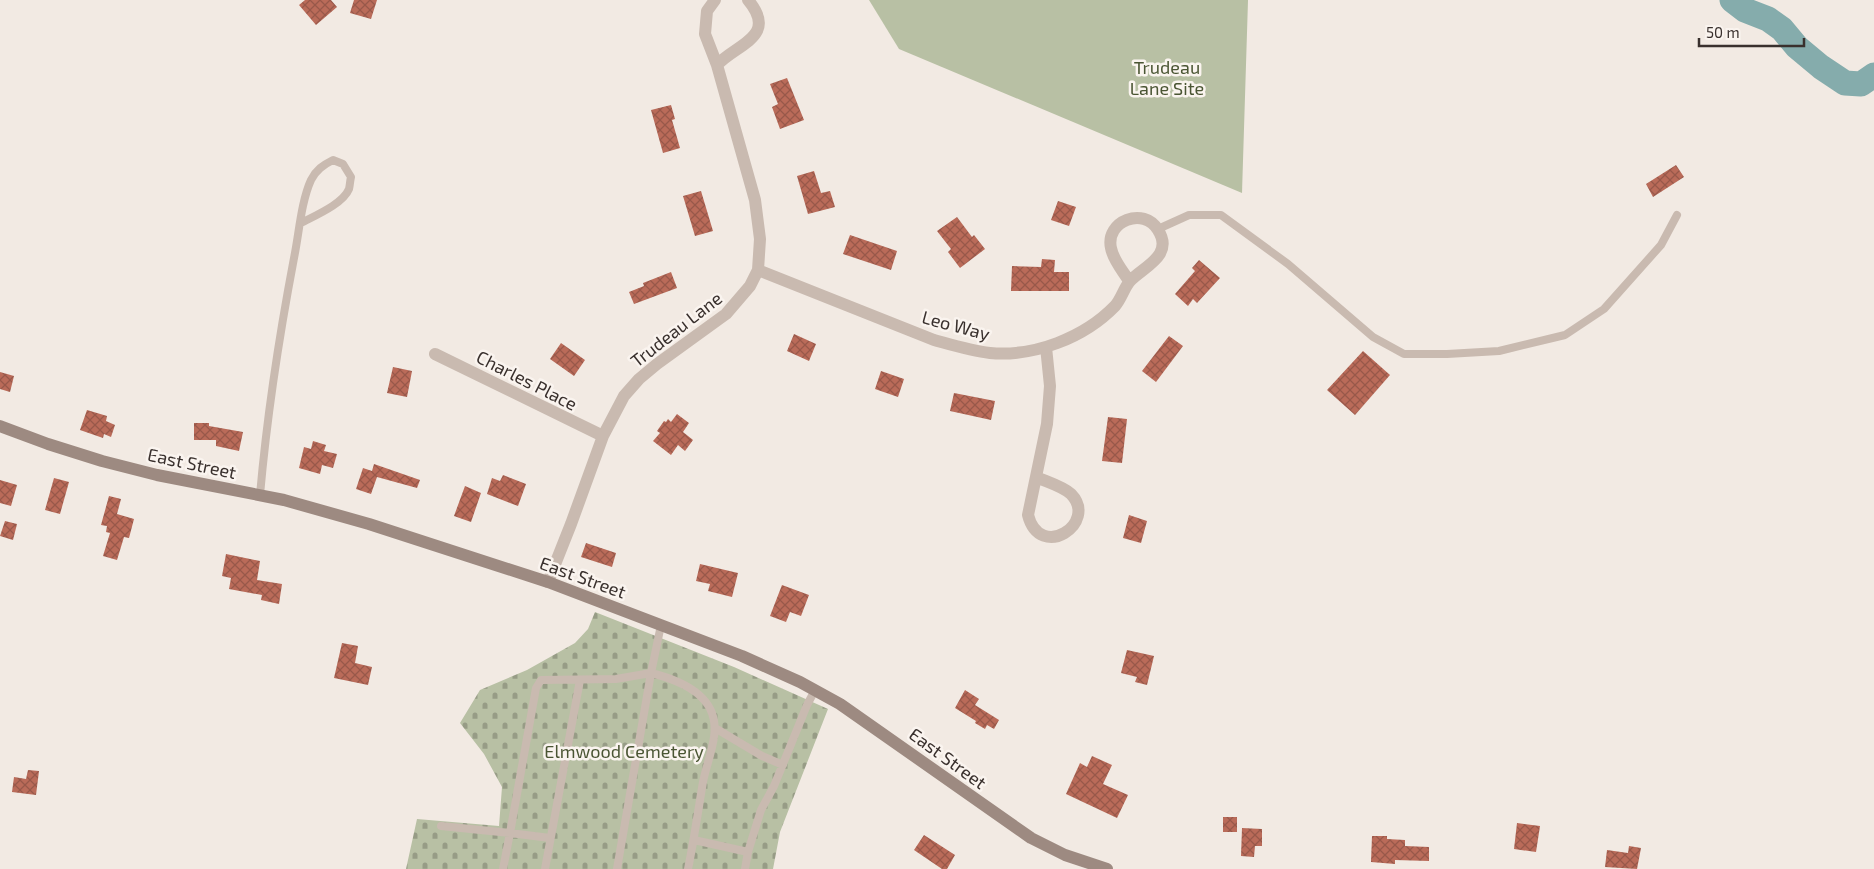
<svg xmlns="http://www.w3.org/2000/svg" width="1874" height="869" font-family="'Exo 2',sans-serif">
  <style>
    .cemetery { fill: url(#cemetery-stones) }
    .park { fill: #b8c0a4 }
    .lines { fill: none; stroke-linecap: round; stroke-linejoin: round }
    .river { stroke: #85acac; stroke-width: 25 }
    .building { fill: url(#building-cross-hatch) }
    .lane { stroke: #c9bab0; stroke-width: 8 }
    .street { stroke: #c9bab0; stroke-width: 12 }
    .secondary { stroke: #9d8a81; stroke-width: 12 }
    .labels { text-anchor: middle; dominant-baseline: central; stroke-width: 5; stroke-linejoin: round; paint-order: stroke }
    .park-label { font-size: 18px; fill: #4a5533; stroke: #faf4ef }
    .street-label { font-size: 18px; fill: #39302d; stroke: #faf4ef }
  </style>
  <defs>
    <pattern id="cemetery-stones" width="16" height="16" patternUnits="userSpaceOnUse" patternTransform="scale(1.25)"><rect width="16" height="16" fill="#b8c0a4"/><path d="M2 7V4a2 2 0 0 1 4 0v3zM10 15v-3a2 2 0 0 1 4 0v3z" fill="#979c86"/></pattern>
    <pattern id="building-cross-hatch" width="8" height="8" patternUnits="userSpaceOnUse" patternTransform="scale(1.25)"><rect width="8" height="8" fill="#ba6b59"/><path d="M0 0l8 8M0 8l8-8" fill="none" stroke="#98584a"/></pattern>
  </defs>
  <rect width="100%" height="100%" fill="#f2eae3"/>
  <path class="cemetery" d="M 595,612 L 734,667 L 828,709 L 780,832 L 773,869 L 406,869 L 417,819 L 499,826 L 502,787 L 484,754 L 460,723 L 480,690 L 527,670 L 575,643 L 588,629 Z"/>
  <path class="park" d="M 869,0 L 1248,0 L 1242,193 L 899,49 Z"/>
  <g class="lines">
    <path class="river" d="M 1732,0 L 1745,10 L 1768,19 L 1782,29 L 1797,47 L 1821,67 L 1845,83 L 1861,84 L 1874,75"/>
  </g>
  <path class="building" d="M 305,0 L 331,0 L 337,7 L 316,25 L 299,5 Z
    M 354,0 L 377,0 L 371,19 L 350,13 Z
    M 787,78 L 804,120 L 780,129 L 772,107 L 778,104 L 770,84 Z
    M 671,105 L 675,119 L 672,120 L 680,148 L 663,153 L 651,110 Z
    M 1676,165 L 1684,177 L 1653,197 L 1646,184 Z
    M 814,171 L 821,193 L 830,191 L 835,207 L 808,214 L 797,176 Z
    M 701,191 L 713,231 L 695,236 L 683,196 Z
    M 1058,201 L 1076,207 L 1069,226 L 1051,220 Z
    M 957,217 L 972,237 L 974,235 L 985,249 L 960,268 L 948,252 L 951,249 L 937,231 Z
    M 850,235 L 897,251 L 891,270 L 843,254 Z
    M 1042,259 L 1055,260 L 1054,272 L 1069,272 L 1069,291 L 1011,291 L 1012,266 L 1041,267 Z
    M 1199,260 L 1220,278 L 1197,303 L 1193,299 L 1188,306 L 1175,294 L 1195,271 L 1192,268 Z
    M 671,272 L 677,288 L 634,304 L 629,292 L 644,286 L 643,283 Z
    M 794,334 L 816,344 L 809,361 L 787,351 Z
    M 1169,336 L 1183,346 L 1156,382 L 1142,371 Z
    M 561,343 L 585,360 L 574,376 L 550,359 Z
    M 1363,351 L 1390,375 L 1355,415 L 1327,390 Z
    M 393,367 L 412,371 L 407,397 L 387,393 Z
    M 881,371 L 904,379 L 898,397 L 875,389 Z
    M 0,372 L 14,376 L 10,392 L 0,389 Z
    M 954,393 L 995,401 L 991,420 L 950,411 Z
    M 87,410 L 107,416 L 106,421 L 115,425 L 111,437 L 104,434 L 103,438 L 80,430 Z
    M 677,414 L 689,423 L 683,432 L 693,440 L 685,451 L 678,445 L 671,455 L 653,441 L 660,433 L 657,431 L 664,421 L 666,422 L 668,419 L 671,422 Z
    M 1108,417 L 1127,419 L 1122,463 L 1102,461 Z
    M 194,423 L 209,423 L 209,426 L 243,432 L 239,451 L 216,446 L 216,440 L 194,440 Z
    M 313,441 L 326,445 L 324,451 L 337,454 L 333,468 L 322,465 L 320,474 L 299,468 L 304,447 L 311,449 Z
    M 374,464 L 420,480 L 417,488 L 377,477 L 371,494 L 356,489 L 363,468 L 372,471 Z
    M 503,475 L 526,484 L 518,506 L 487,494 L 492,478 L 500,481 Z
    M 54,478 L 69,482 L 60,514 L 45,510 Z
    M 0,480 L 17,485 L 11,506 L 0,503 Z
    M 465,486 L 481,493 L 471,522 L 454,516 Z
    M 109,496 L 121,499 L 117,514 L 134,519 L 129,538 L 124,537 L 117,560 L 103,556 L 110,533 L 106,532 L 107,526 L 101,525 Z
    M 1129,515 L 1147,521 L 1141,543 L 1123,538 Z
    M 5,521 L 17,524 L 13,540 L 0,536 Z
    M 586,543 L 616,553 L 612,567 L 581,557 Z
    M 226,554 L 260,561 L 257,580 L 282,584 L 279,604 L 261,600 L 262,595 L 229,589 L 231,578 L 222,576 Z
    M 700,564 L 738,573 L 732,597 L 708,591 L 710,584 L 696,581 Z
    M 782,585 L 809,595 L 801,616 L 790,612 L 786,622 L 770,616 Z
    M 342,643 L 358,646 L 355,663 L 372,667 L 368,685 L 334,678 Z
    M 1127,650 L 1154,656 L 1147,685 L 1135,682 L 1137,677 L 1121,673 Z
    M 965,690 L 979,699 L 975,705 L 999,720 L 994,729 L 987,725 L 985,729 L 975,723 L 976,721 L 955,708 Z
    M 1092,756 L 1112,765 L 1103,784 L 1128,795 L 1117,818 L 1066,794 L 1080,763 L 1087,767 Z
    M 28,770 L 39,771 L 36,795 L 12,792 L 14,777 L 26,779 Z
    M 1223,817 L 1237,817 L 1237,832 L 1223,832 Z
    M 1517,823 L 1540,826 L 1536,852 L 1514,849 Z
    M 1242,828 L 1262,829 L 1262,846 L 1255,846 L 1254,857 L 1241,856 Z
    M 924,835 L 955,855 L 947,869 L 942,869 L 914,850 Z
    M 1372,836 L 1387,836 L 1387,839 L 1405,840 L 1405,846 L 1429,847 L 1429,861 L 1395,860 L 1395,864 L 1371,862 Z
    M 1629,846 L 1641,848 L 1637,869 L 1605,867 L 1607,850 L 1628,853 Z"/>
  <g class="lines">
    <path class="lane" d="M 1158,229 L 1189,215 L 1221,215 L 1288,264 L 1373,337 L 1404,354 L 1447,354 L 1499,351 L 1565,335 L 1604,309 L 1661,245 L 1677,215
      M 260,495 C 267,415 279,337 294,258 C 299,234 301,202 311,180 C 316,170 323,165 333,160 L 343,164 L 351,177 C 350,181 350,185 349,189 C 343,204 314,216 301,223
      M 661,625 L 651,673 C 683,681 720,697 714,737 C 712,752 706,767 703,782 C 698,811 694,840 688,869
      M 715,728 L 762,756 L 783,765
      M 441,826 L 510,833 L 536,688 L 541,680 L 616,679 L 651,673 L 617,869
      M 694,840 L 748,852
      M 503,869 L 510,833 L 550,838
      M 545,869 L 580,680
      M 745,869 L 748,852 L 761,810 L 774,786 L 807,705 L 815,690"/>
    <path class="street" d="M 717,65 C 736,44 779,37 748,0
      M 758,270 L 934,340 C 952,345 971,351 990,353 C 1034,357 1084,338 1115,306 C 1122,298 1124,287 1131,280 C 1145,266 1174,255 1158,230 C 1144,206 1105,221 1111,248 C 1113,260 1123,271 1129,281
      M 435,354 L 603,436
      M 1036,477 C 1047,482 1062,486 1071,494 C 1099,523 1040,562 1028,515 L 1047,424 L 1050,386 L 1046,347
      M 548,582 L 571,524 L 603,436 L 624,396 L 639,379 L 657,364 L 726,314 L 750,286 L 758,270 L 760,239 L 755,200 L 717,65 L 705,34 L 707,11 L 715,0"/>
    <path class="secondary" d="M 0,426 L 48,444 L 102,461 L 157,475 L 284,500 L 369,524 L 548,582 L 742,656 L 800,682 L 840,704 L 1031,838 L 1065,855 L 1107,869"/>
  </g>
  <g class="labels">
    <g class="park-label">
      <text x="1167" y="67">Trudeau<tspan x="1167" dy="21">Lane Site</tspan></text>
      <text x="624" y="751">Elmwood Cemetery</text>
    </g>
    <g class="street-label">
      <text transform="translate(956 325) rotate(15)">Leo Way</text>
      <text transform="translate(676 329) rotate(-38)">Trudeau Lane</text>
      <text transform="translate(527 380) rotate(27)">Charles Place</text>
      <text transform="translate(192 463) rotate(12)">East Street</text>
      <text transform="translate(583 577) rotate(20)">East Street</text>
      <text transform="translate(948 758) rotate(36)">East Street</text>
    </g>
  </g>
  <path d="M1699 38v8h105v-8" fill="none" stroke="#39302d" stroke-width="2.5"/>
  <text x="1706" y="38" font-size="15" fill="#39302d" stroke="#faf4ef" stroke-width="4" paint-order="stroke">50 m</text>
</svg>
